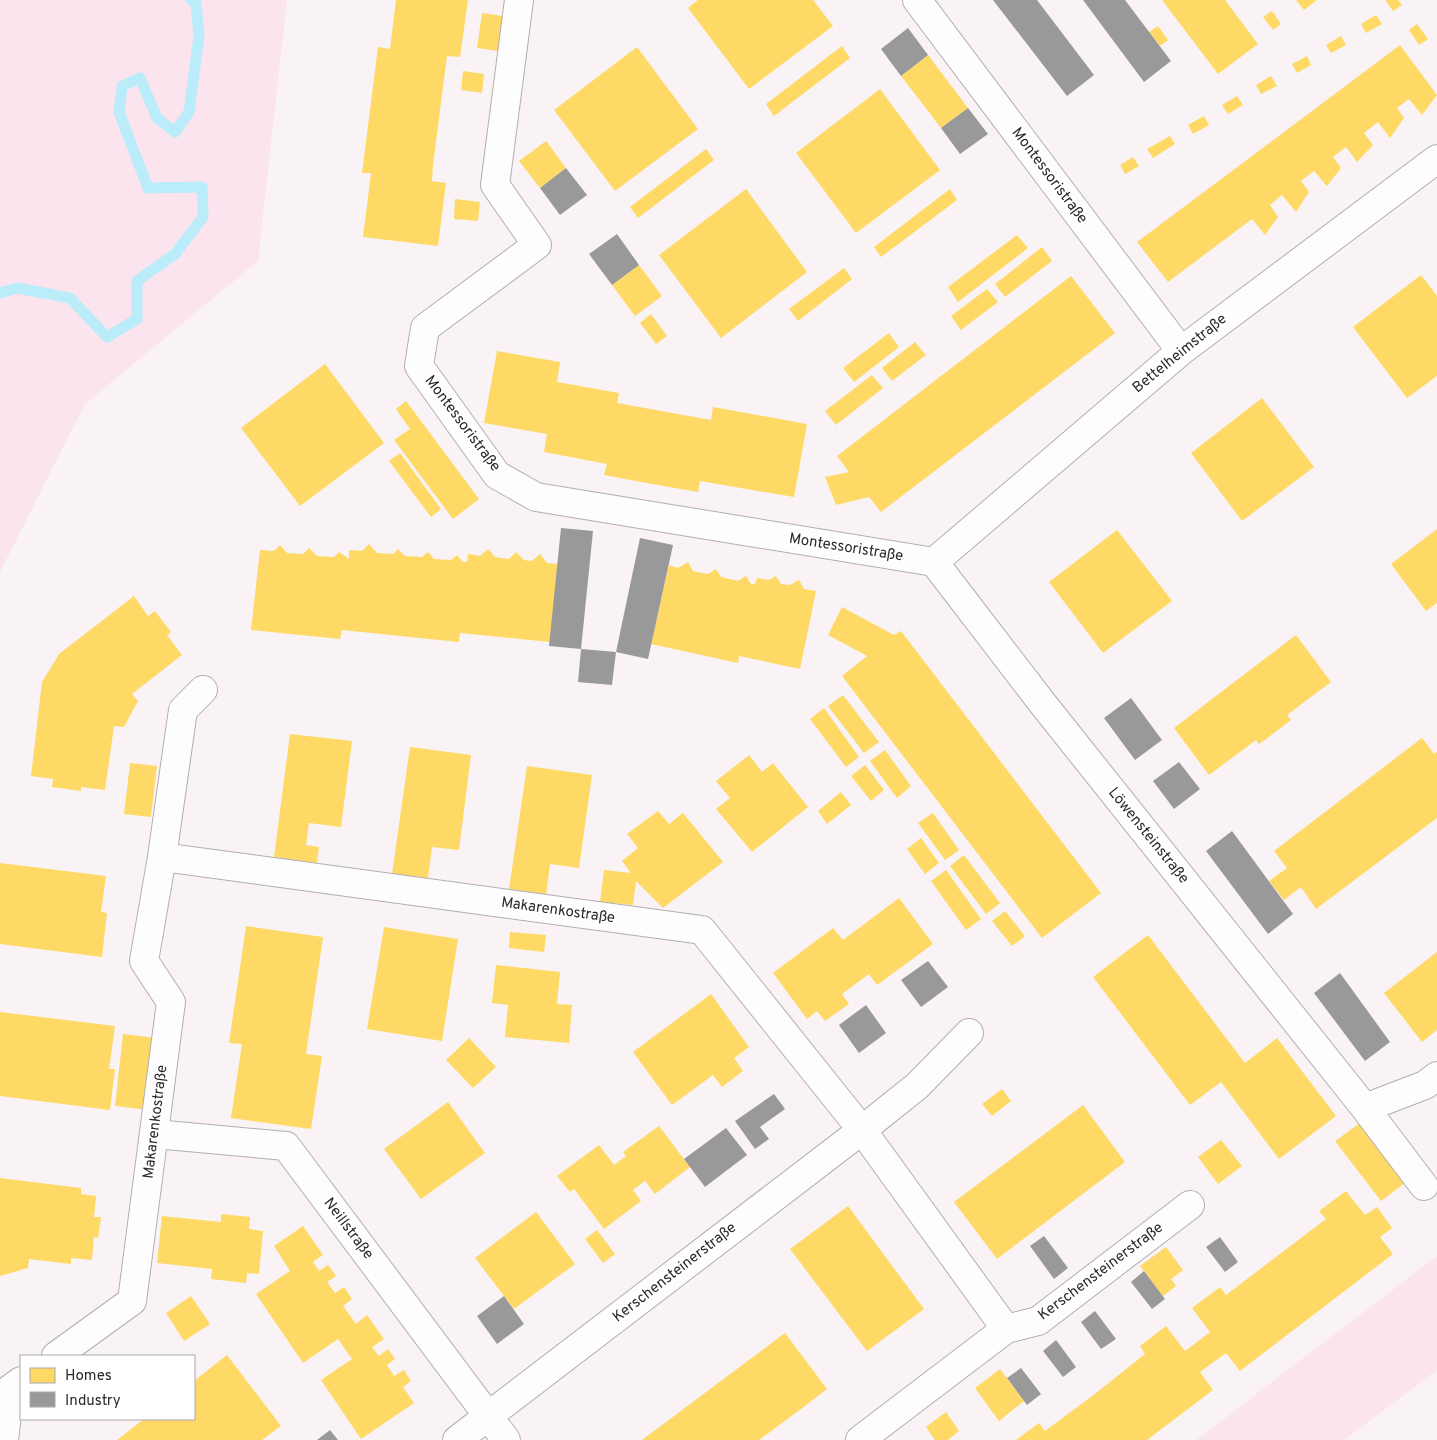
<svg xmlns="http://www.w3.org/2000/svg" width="1437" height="1440" font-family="Overpass,sans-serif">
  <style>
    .green { fill: #fbe4ee }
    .homes { fill: #ffd966 }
    .industry { fill: #999 }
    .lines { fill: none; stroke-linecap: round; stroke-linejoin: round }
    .stream { stroke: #bbecf9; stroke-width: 11 }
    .street-casing { stroke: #b2aeb0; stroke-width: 30 }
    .street { stroke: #fefdfe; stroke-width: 28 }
    .labels { text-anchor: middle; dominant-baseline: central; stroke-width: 5; stroke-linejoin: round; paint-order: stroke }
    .street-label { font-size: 15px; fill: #2d282a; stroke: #fff }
  </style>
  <rect width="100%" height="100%" fill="#f9f3f6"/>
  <path class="green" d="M 0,0 L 287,0 L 258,261 L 85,404 L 0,572 Z
    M 1437,1256 L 1437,1370 L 1344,1440 L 1196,1440 Z"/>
  <path class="homes" d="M 396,0 L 468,0 L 460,57 L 447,56 L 433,165 L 432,181 L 446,183 L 438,246 L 363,237 L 371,173 L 362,173 L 378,47 L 390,49 Z
    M 698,0 L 813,0 L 833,26 L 749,89 L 688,8 Z
    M 1162,0 L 1225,0 L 1258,44 L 1218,74 Z
    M 1296,0 L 1317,0 L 1304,10 Z
    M 1385,0 L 1398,0 L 1402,5 L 1393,11 Z
    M 1272,11 L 1281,24 L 1273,30 L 1263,17 Z
    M 482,13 L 503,16 L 498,51 L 477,48 Z
    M 1376,15 L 1382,24 L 1366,33 L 1361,24 Z
    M 1417,24 L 1428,39 L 1419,45 L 1409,30 Z
    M 1158,26 L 1168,40 L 1160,46 L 1149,32 Z
    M 1341,36 L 1346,45 L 1331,53 L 1326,45 Z
    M 1400,45 L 1437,95 L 1422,115 L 1409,99 L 1397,108 L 1404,118 L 1390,138 L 1378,122 L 1364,133 L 1373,145 L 1357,162 L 1346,147 L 1333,157 L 1341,168 L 1327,186 L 1314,171 L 1301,181 L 1309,192 L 1296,212 L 1282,195 L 1270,205 L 1278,217 L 1265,235 L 1252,219 L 1168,282 L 1137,242 Z
    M 842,46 L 850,58 L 774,116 L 766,104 Z
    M 637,47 L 698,129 L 615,191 L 554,110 Z
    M 928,55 L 968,108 L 941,128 L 901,76 Z
    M 1307,56 L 1311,65 L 1297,73 L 1292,64 Z
    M 463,71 L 484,74 L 482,93 L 461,90 Z
    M 1271,76 L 1277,86 L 1261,94 L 1256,85 Z
    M 880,89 L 940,170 L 856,233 L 796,153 Z
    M 1237,96 L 1243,105 L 1228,114 L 1222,105 Z
    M 1204,116 L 1209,125 L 1193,134 L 1188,125 Z
    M 1170,136 L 1175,144 L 1153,158 L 1147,149 Z
    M 546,141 L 566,168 L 540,188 L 519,161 Z
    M 706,149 L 714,160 L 638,218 L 630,207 Z
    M 1133,157 L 1139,166 L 1125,174 L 1120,165 Z
    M 746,189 L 807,272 L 721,338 L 659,255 Z
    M 950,189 L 957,200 L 881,257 L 874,247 Z
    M 455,199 L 480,202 L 478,221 L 454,219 Z
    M 1017,235 L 1028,248 L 958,302 L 948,287 Z
    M 1042,247 L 1052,261 L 1005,297 L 995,284 Z
    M 639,265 L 662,296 L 635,316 L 612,285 Z
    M 844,268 L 852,279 L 798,321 L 789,309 Z
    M 1421,275 L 1437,296 L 1437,376 L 1407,398 L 1353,327 Z
    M 1071,276 L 1115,333 L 881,512 L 869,497 L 836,505 L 825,477 L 849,472 L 837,456 Z
    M 987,289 L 998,302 L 961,330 L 951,316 Z
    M 651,314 L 667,336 L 656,344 L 640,323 Z
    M 889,333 L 899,347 L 854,382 L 843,368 Z
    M 915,342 L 926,355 L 892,381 L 882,368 Z
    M 497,351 L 560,362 L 557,382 L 619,393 L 617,403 L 711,420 L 713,407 L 807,424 L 794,497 L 700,481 L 698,492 L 652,484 L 604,475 L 607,464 L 544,452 L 547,434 L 484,423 Z
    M 325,364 L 384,443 L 300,506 L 241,428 Z
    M 872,375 L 883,388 L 836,425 L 825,411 Z
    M 1262,398 L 1314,467 L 1242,521 L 1191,453 Z
    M 406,401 L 479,499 L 453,519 L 394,440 L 410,429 L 396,409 Z
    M 400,453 L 441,509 L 431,517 L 389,461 Z
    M 1437,529 L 1437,603 L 1426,611 L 1391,564 Z
    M 1117,530 L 1172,601 L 1103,653 L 1049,582 Z
    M 369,544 L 377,553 L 393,554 L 398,549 L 405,556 L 422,557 L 428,552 L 434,559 L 451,560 L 457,555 L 463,562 L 467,562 L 468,554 L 480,556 L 488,549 L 495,557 L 509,559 L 516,552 L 524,560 L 532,561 L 540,554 L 547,563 L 558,564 L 550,642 L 460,633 L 459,642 L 342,630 L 340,639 L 251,630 L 260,550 L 274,551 L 280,545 L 287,553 L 303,554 L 309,548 L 317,556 L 334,557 L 339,552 L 349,559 L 349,550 L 362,551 Z
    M 688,562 L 693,571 L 697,572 L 708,574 L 716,569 L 721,577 L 738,581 L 746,576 L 751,584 L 755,584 L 757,578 L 769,580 L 776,576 L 781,584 L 790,585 L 799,580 L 804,589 L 816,591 L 800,669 L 739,656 L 738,663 L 651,644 L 669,565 L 678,568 Z
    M 134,596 L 148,616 L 155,611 L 171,632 L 167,635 L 182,655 L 132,694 L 138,701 L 124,727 L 114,726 L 105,790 L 81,787 L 81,791 L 52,787 L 53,779 L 31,776 L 42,682 L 59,654 Z
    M 842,607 L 894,635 L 901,631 L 1101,893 L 1042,938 L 842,676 L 867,656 L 828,635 Z
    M 1296,635 L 1331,682 L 1287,715 L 1291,720 L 1266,739 L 1259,744 L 1256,740 L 1209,775 L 1174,728 Z
    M 843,695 L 879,742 L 864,753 L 828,706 Z
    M 824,708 L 859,757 L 846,767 L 810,719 Z
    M 290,734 L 352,741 L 341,827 L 309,823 L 306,845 L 319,847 L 317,863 L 274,857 Z
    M 1422,738 L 1434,754 L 1437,752 L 1437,818 L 1316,909 L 1301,887 L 1284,900 L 1269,881 L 1287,868 L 1274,851 Z
    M 410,747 L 471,755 L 459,850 L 432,847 L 428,878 L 392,874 Z
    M 885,750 L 911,786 L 897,798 L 870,761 Z
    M 749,755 L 762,772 L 773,763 L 808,807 L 752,852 L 716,809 L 730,798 L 716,781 Z
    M 130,763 L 157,766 L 151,817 L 124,814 Z
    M 865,765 L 884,790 L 871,801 L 851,776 Z
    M 527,766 L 592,775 L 579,868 L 550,864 L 546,895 L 509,889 Z
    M 841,792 L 851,805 L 827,824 L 818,811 Z
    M 658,811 L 669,824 L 683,813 L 723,862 L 663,908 L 636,881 L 633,905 L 600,902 L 604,870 L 631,873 L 622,861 L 638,848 L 627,834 Z
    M 933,813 L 959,850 L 945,860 L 918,823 Z
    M 921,838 L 939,863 L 925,874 L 907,849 Z
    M 964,855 L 1000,903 L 986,914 L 950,866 Z
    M 0,863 L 106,876 L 101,912 L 107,913 L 102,957 L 0,944 Z
    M 946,870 L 981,919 L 966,930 L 931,881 Z
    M 899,898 L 933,944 L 877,985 L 869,974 L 842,994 L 849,1004 L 825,1021 L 817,1011 L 807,1019 L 773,973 L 833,928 L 843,940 Z
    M 1005,911 L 1025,936 L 1012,946 L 992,921 Z
    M 246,926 L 323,937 L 306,1054 L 322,1056 L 311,1129 L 231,1118 L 242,1044 L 229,1043 Z
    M 384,927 L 458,939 L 442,1041 L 367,1029 Z
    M 510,932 L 546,935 L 544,952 L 509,948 Z
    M 1148,935 L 1245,1063 L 1277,1038 L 1336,1116 L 1279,1159 L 1221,1082 L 1190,1105 L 1093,977 Z
    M 1437,952 L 1437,1030 L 1422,1042 L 1384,993 Z
    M 496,965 L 560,972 L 557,1004 L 572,1005 L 569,1043 L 505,1037 L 508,1005 L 492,1003 Z
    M 711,994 L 749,1047 L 734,1058 L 743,1071 L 722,1087 L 713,1075 L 672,1105 L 633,1052 Z
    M 0,1012 L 115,1026 L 109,1069 L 115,1069 L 110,1110 L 0,1096 Z
    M 123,1034 L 156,1038 L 148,1110 L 115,1106 Z
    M 469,1038 L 496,1067 L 473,1088 L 446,1060 Z
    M 1002,1089 L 1011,1101 L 992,1116 L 982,1104 Z
    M 448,1102 L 485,1153 L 421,1199 L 384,1149 Z
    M 1083,1105 L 1125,1162 L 997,1259 L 954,1202 Z
    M 1360,1123 L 1405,1183 L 1381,1201 L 1335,1141 Z
    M 659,1126 L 690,1167 L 655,1194 L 645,1181 L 633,1190 L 641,1201 L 604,1229 L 574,1189 L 570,1192 L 557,1176 L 599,1145 L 614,1165 L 626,1156 L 623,1152 Z
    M 1221,1140 L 1242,1166 L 1218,1184 L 1198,1157 Z
    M 0,1178 L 81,1188 L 81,1194 L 96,1196 L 94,1217 L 101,1217 L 98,1238 L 94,1237 L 92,1260 L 71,1258 L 71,1264 L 29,1259 L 28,1268 L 0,1276 Z
    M 1346,1191 L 1365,1215 L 1377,1207 L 1392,1228 L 1380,1237 L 1393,1254 L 1240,1371 L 1226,1353 L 1200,1372 L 1213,1390 L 1147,1440 L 1016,1440 L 1039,1423 L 1045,1431 L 1096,1393 L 1145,1354 L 1140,1346 L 1166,1326 L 1185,1351 L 1197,1342 L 1210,1332 L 1192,1308 L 1220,1287 L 1226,1295 L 1326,1219 L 1319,1211 Z
    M 848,1206 L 924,1309 L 867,1351 L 790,1249 Z
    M 536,1212 L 575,1264 L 514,1309 L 475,1258 Z
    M 221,1214 L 250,1217 L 249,1229 L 263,1231 L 259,1274 L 247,1273 L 246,1283 L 211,1279 L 212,1269 L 157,1263 L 162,1216 L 221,1222 Z
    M 303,1226 L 323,1255 L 313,1262 L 319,1271 L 328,1265 L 336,1276 L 327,1282 L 335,1293 L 344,1287 L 352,1299 L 343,1306 L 356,1324 L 367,1315 L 384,1339 L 372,1347 L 379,1356 L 388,1349 L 395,1359 L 387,1365 L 394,1376 L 404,1370 L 411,1381 L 403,1387 L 414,1403 L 361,1439 L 321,1380 L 352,1359 L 338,1339 L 303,1363 L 256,1294 L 290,1271 L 274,1246 Z
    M 597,1230 L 615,1254 L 603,1263 L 585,1239 Z
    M 1166,1247 L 1183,1270 L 1171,1279 L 1176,1286 L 1163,1296 L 1140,1266 Z
    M 191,1296 L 210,1324 L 184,1341 L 166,1313 Z
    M 785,1333 L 827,1389 L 801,1409 L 759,1440 L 642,1440 Z
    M 227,1355 L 281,1426 L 262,1440 L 117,1440 L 144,1419 L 194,1419 L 194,1381 Z
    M 1000,1369 L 1024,1401 L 999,1421 L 975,1388 Z
    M 946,1412 L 959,1431 L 948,1440 L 935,1440 L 926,1427 Z"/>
  <path class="industry" d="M 993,0 L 1037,0 L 1094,75 L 1067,96 Z
    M 1083,0 L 1125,0 L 1171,61 L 1144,82 Z
    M 908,28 L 928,55 L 901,76 L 881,49 Z
    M 968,108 L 988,134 L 960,154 L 941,128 Z
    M 566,168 L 587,195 L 560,215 L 540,188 Z
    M 617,234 L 639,265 L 612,285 L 589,254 Z
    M 561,528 L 593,531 L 581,649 L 616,652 L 612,685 L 578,682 L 581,649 L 549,646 Z
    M 640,538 L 673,545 L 648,659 L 616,652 Z
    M 1131,698 L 1162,740 L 1135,760 L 1104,718 Z
    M 1179,762 L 1200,789 L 1174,809 L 1153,781 Z
    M 1232,831 L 1293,914 L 1268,934 L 1206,851 Z
    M 928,961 L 948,987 L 921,1007 L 901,980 Z
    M 1340,973 L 1390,1042 L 1365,1061 L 1314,993 Z
    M 866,1005 L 886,1033 L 859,1053 L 839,1025 Z
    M 774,1094 L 785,1109 L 760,1127 L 769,1139 L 755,1149 L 735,1121 Z
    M 726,1128 L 747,1155 L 705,1187 L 684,1159 Z
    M 1044,1236 L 1068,1268 L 1054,1279 L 1030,1246 Z
    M 1220,1237 L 1238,1262 L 1225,1272 L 1206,1247 Z
    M 1144,1271 L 1165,1299 L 1152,1309 L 1131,1282 Z
    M 504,1296 L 524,1324 L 497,1344 L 477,1316 Z
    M 1095,1311 L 1116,1339 L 1101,1349 L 1081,1322 Z
    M 1056,1340 L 1076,1367 L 1063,1377 L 1043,1351 Z
    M 1021,1368 L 1041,1394 L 1027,1405 L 1007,1378 Z
    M 330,1430 L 338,1440 L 317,1440 Z"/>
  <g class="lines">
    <path class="stream" d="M 0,293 L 17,288 L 70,298 L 107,337 L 137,319 L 137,281 L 175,254 L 203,217 L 202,187 L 148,188 L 119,112 L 122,86 L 140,78 L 157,118 L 175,132 L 189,112 L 199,36 L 196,3 L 191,0"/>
    <defs>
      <path id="street" d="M 519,0 L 495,185 L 537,245 L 425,328 L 419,366 L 497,475 L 536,497 L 934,562
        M 917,0 L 1181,351
        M 934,562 L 1043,704 L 1365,1108 L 1424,1186
        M 934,562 L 1181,351 L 1437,159
        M 162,857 L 702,930 L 862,1130 L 1006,1329 L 860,1440
        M 1365,1108 L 1425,1085 L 1437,1076
        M 155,1134 L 286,1146 L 506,1440
        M 1006,1329 L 1038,1321 L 1190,1205
        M 56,1356 L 132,1301 L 171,1002 L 144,961 L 162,857 L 183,710 L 203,690
        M 4,1440 L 10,1389 L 21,1381
        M 457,1440 L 862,1130 L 917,1086 L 969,1033"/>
    </defs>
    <use href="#street" class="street-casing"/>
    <use href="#street" class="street"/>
  </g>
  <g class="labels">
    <g class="street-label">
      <text transform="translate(1049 176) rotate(53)">Montessoristraße</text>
      <text transform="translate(1180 354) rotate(-39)">Bettelheimstraße</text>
      <text transform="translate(462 424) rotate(53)">Montessoristraße</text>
      <text transform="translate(846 548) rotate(9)">Montessoristraße</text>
      <text transform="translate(1148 836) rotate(51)">Löwensteinstraße</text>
      <text transform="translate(558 911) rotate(8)">Makarenkostraße</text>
      <text transform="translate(156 1122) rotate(-83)">Makarenkostraße</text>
      <text transform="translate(348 1229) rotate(53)">Neillstraße</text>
      <text transform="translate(1101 1272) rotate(-37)">Kerschensteinerstraße</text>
      <text transform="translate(675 1273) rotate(-38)">Kerschensteinerstraße</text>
    </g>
  </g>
  <rect x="20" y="1355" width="175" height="65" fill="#ffffff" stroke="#aba9aa"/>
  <rect x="30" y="1368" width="25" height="15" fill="#ffd966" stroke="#aba9aa"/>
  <text x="65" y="1380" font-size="15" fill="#2d282a">Homes</text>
  <rect x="30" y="1392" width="25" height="15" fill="#999999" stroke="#aba9aa"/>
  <text x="65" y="1405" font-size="15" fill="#2d282a">Industry</text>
</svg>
